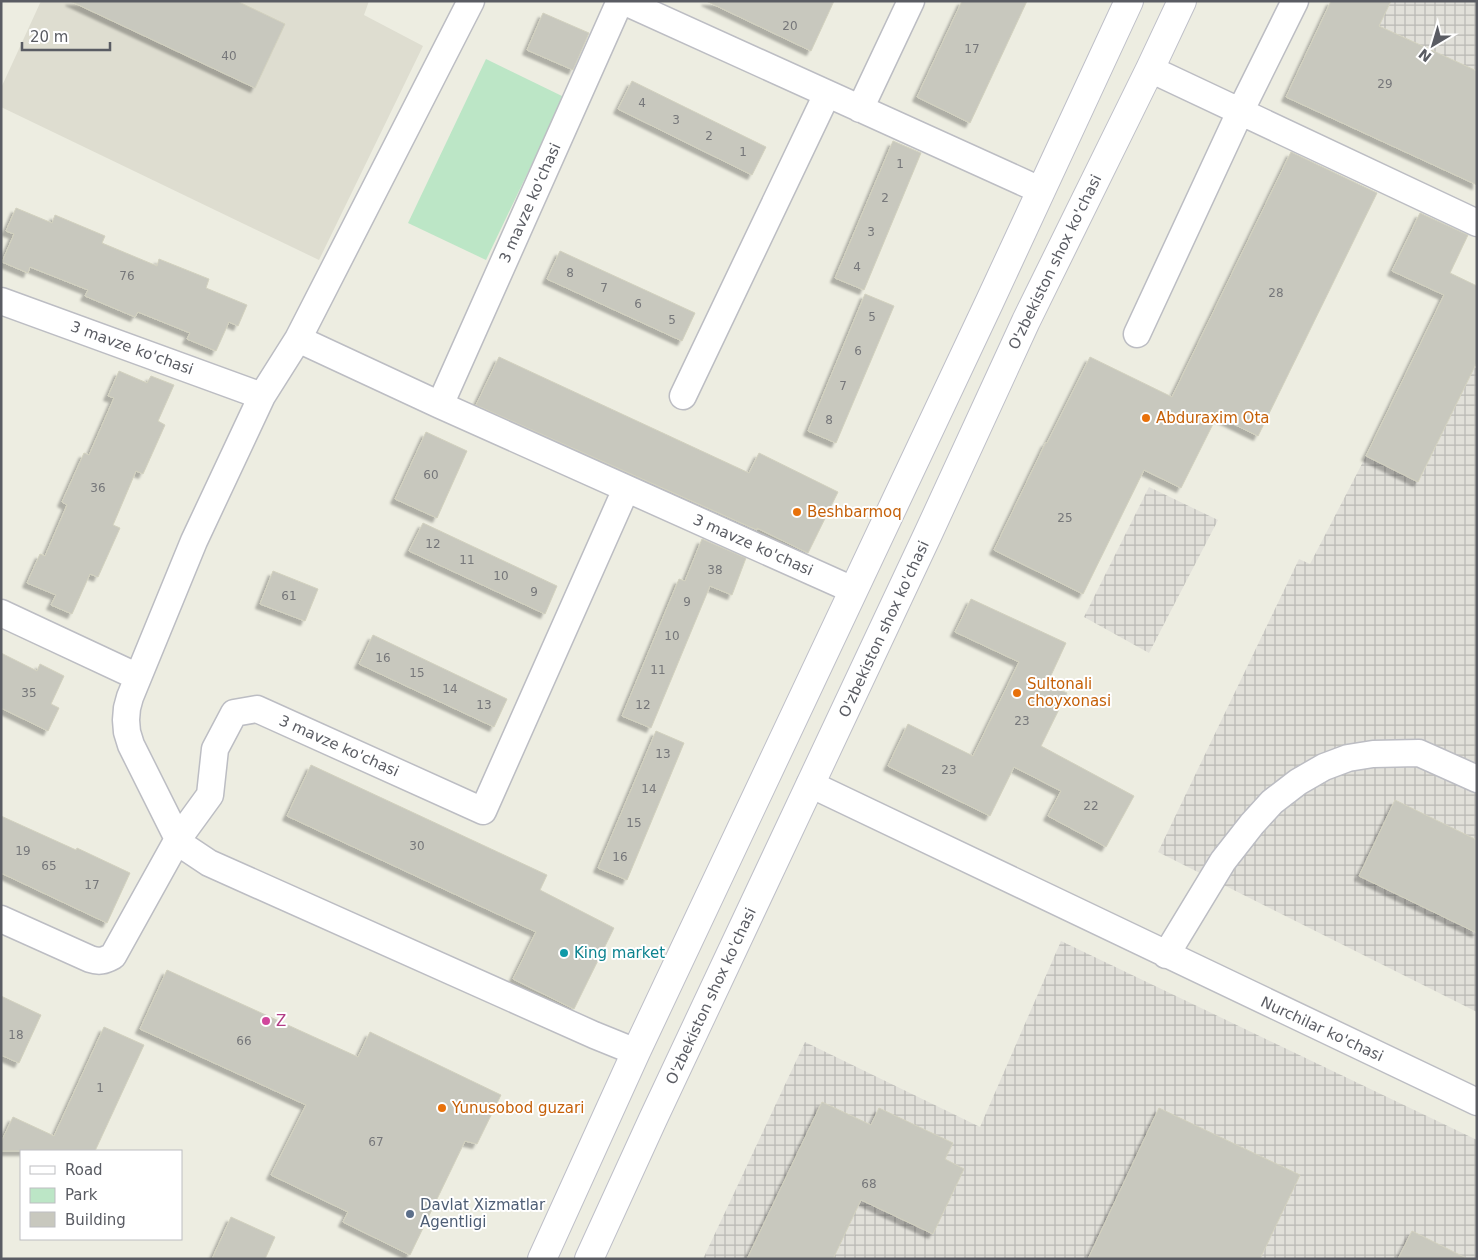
<svg xmlns="http://www.w3.org/2000/svg" width="1478" height="1260" font-family="'DejaVu Sans',sans-serif">
  <style>
    .industrial { fill: url(#industrial-grid) }
    .education { fill: #deddd0 }
    .green { fill: #bce6c6 }
    .building { fill: #c8c8be; stroke: #d2d1bf; filter: url(#shadow) }
    .lines { fill: none; stroke-linecap: round; stroke-linejoin: round }
    .minor-casing { stroke: #bcbdc3; stroke-width: 29 }
    .secondary-casing { stroke: #bebfc8; stroke-width: 30 }
    .minor { stroke: #fff; stroke-width: 26 }
    .secondary { stroke: #fff; stroke-width: 28 }
    .food-dot { fill: #e8710a; stroke: #fff; stroke-width: 2 }
    .culture-dot { fill: #0f9aa8; stroke: #fff; stroke-width: 2 }
    .hotel-dot { fill: #d1479c; stroke: #fff; stroke-width: 2 }
    .service-dot { fill: #5c6f8a; stroke: #fff; stroke-width: 2 }
    .labels { text-anchor: middle; dominant-baseline: central; stroke-width: 4; stroke-linejoin: round; paint-order: stroke }
    .number-label { font-size: 12px; fill: #76777a }
    .street-label { font-size: 15px; fill: #5a5c63; stroke: #fff }
    .food-label { font-size: 15px; fill: #c56008; stroke: #fff; text-anchor: start }
    .culture-label { font-size: 15px; fill: #0d838f; stroke: #fff; text-anchor: start }
    .hotel-label { font-size: 15px; fill: #b23c85; stroke: #fff; text-anchor: start }
    .service-label { font-size: 15px; fill: #4e5e75; stroke: #fff; text-anchor: start }
  </style>
  <defs>
    <pattern id="industrial-grid" width="8" height="8" patternUnits="userSpaceOnUse" patternTransform="scale(1.25)"><rect width="8" height="8" fill="#e1e0d9"/><path d="M0 4h8M4 0v8" fill="none" stroke="#b9b9b4"/></pattern>
    <filter id="shadow"><feDropShadow dx="-4.5" dy="4.5" stdDeviation="1" flood-color="#0004"/></filter>
  </defs>
  <rect width="100%" height="100%" fill="#edede1"/>
  <path class="industrial" d="M 1391,1 L 1477,1 L 1477,71 L 1379,26 Z
    M 1474,367 L 1477,369 L 1477,1012 L 1158,852 L 1299,559 L 1310,564 L 1366,456 L 1419,481 Z
    M 1149,487 L 1218,520 L 1149,653 L 1084,617 Z
    M 1061,941 L 1477,1140 L 1477,1259 L 703,1259 L 805,1042 L 980,1127 Z"/>
  <path class="education" d="M 41,1 L 369,1 L 364,15 L 423,46 L 319,260 L 1,107 L 1,88 Z"/>
  <path class="green" d="M 486,59 L 564,97 L 486,260 L 408,223 Z"/>
  <path class="building" d="M 70,1 L 237,1 L 285,24 L 255,88 Z
    M 706,1 L 834,1 L 811,51 Z
    M 962,1 L 1027,1 L 970,123 L 917,97 Z
    M 1331,1 L 1391,1 L 1379,26 L 1477,71 L 1477,185 L 1286,97 Z
    M 543,13 L 589,33 L 573,70 L 527,50 Z
    M 632,81 L 766,147 L 752,175 L 618,109 Z
    M 893,141 L 921,153 L 864,290 L 835,278 Z
    M 1291,152 L 1377,193 L 1258,436 L 1217,416 L 1181,488 L 1144,470 L 1083,594 L 994,550 L 1046,442 L 1047,443 L 1090,357 L 1172,397 Z
    M 16,208 L 52,223 L 55,215 L 105,236 L 102,243 L 157,266 L 159,259 L 209,279 L 206,288 L 247,305 L 238,326 L 229,322 L 216,351 L 187,339 L 190,333 L 138,312 L 135,317 L 85,296 L 88,290 L 30,267 L 28,273 L 2,262 L 14,234 L 6,231 Z
    M 1420,213 L 1468,235 L 1450,273 L 1477,286 L 1477,362 L 1418,482 L 1366,456 L 1444,295 L 1392,271 Z
    M 560,251 L 695,313 L 682,341 L 547,279 Z
    M 865,294 L 894,306 L 836,443 L 808,431 Z
    M 499,357 L 749,473 L 759,453 L 838,492 L 808,553 L 757,528 L 757,530 L 476,405 Z
    M 119,371 L 147,383 L 151,376 L 174,385 L 158,421 L 165,425 L 143,474 L 136,471 L 113,525 L 120,528 L 98,577 L 90,574 L 72,614 L 51,605 L 56,595 L 27,583 L 40,554 L 45,556 L 67,505 L 62,502 L 84,453 L 89,455 L 114,398 L 108,396 Z
    M 426,432 L 467,451 L 437,518 L 395,499 Z
    M 423,523 L 557,586 L 545,614 L 409,551 Z
    M 702,539 L 746,558 L 732,595 L 710,586 L 651,728 L 622,716 L 679,579 L 685,581 Z
    M 273,571 L 318,589 L 305,621 L 260,604 Z
    M 971,599 L 1066,643 L 1047,684 L 1067,693 L 1041,746 L 1134,796 L 1106,847 L 1048,816 L 1061,791 L 1014,767 L 990,816 L 888,766 L 908,724 L 973,756 L 1019,662 L 955,632 Z
    M 373,635 L 507,699 L 494,727 L 359,664 Z
    M 1,653 L 37,671 L 40,664 L 64,676 L 51,704 L 59,708 L 48,731 L 1,708 Z
    M 656,731 L 684,743 L 627,880 L 598,868 Z
    M 311,765 L 547,875 L 540,890 L 614,928 L 574,1009 L 513,979 L 536,932 L 287,816 Z
    M 1395,800 L 1477,840 L 1477,933 L 1359,876 Z
    M 1,816 L 76,850 L 77,848 L 130,873 L 107,923 L 1,873 Z
    M 167,970 L 358,1057 L 370,1032 L 501,1095 L 477,1144 L 465,1141 L 410,1255 L 343,1222 L 348,1212 L 271,1175 L 306,1105 L 140,1029 Z
    M 1,996 L 41,1015 L 19,1063 L 1,1055 Z
    M 104,1027 L 144,1045 L 95,1151 L 1,1151 L 1,1142 L 13,1117 L 54,1136 Z
    M 822,1102 L 871,1125 L 879,1108 L 953,1143 L 945,1159 L 964,1169 L 933,1234 L 861,1200 L 833,1259 L 747,1259 Z
    M 1159,1108 L 1300,1175 L 1260,1259 L 1088,1259 Z
    M 231,1217 L 275,1237 L 265,1259 L 212,1259 Z
    M 1412,1231 L 1468,1259 L 1398,1259 Z"/>
  <g class="lines">
    <defs>
      <path id="minor" d="M 471,1 L 298,339 L 262,396 L 194,541 L 130,697 L 127,708 L 126,720 L 127,732 L 131,745 L 178,839 L 185,847 L 209,863 L 594,1035 L 636,1052
        M 623,1 L 1040,190
        M 1150,69 L 1477,223
        M 860,109 L 911,1
        M 1,301 L 262,396
        M 1137,334 L 1240,112 L 1295,1
        M 298,339 L 440,405 L 853,590
        M 683,396 L 827,94
        M 440,405 L 620,1
        M 1,613 L 138,677
        M 810,784 L 1477,1102
        M 1,919 L 90,959 C 99,962 104,961 113,956 L 178,839 L 210,795 L 215,749 L 234,713 L 257,709 L 483,811 L 626,489
        M 1166,955 L 1223,861 L 1252,824 L 1272,802 L 1298,782 L 1324,767 L 1348,758 L 1373,754 L 1419,753 L 1477,779"/>
      <path id="secondary" d="M 542,1259 L 636,1052 L 989,303 L 1129,1
        M 589,1259 L 653,1119 L 928,534 L 1026,321 L 1150,69 L 1182,1"/>
    </defs>
    <use href="#minor" class="minor-casing"/>
    <use href="#secondary" class="secondary-casing"/>
    <use href="#minor" class="minor"/>
    <use href="#secondary" class="secondary"/>
  </g>
  <g class="food-dot">
    <circle cx="1146" cy="418" r="5"/>
    <circle cx="797" cy="512" r="5"/>
    <circle cx="1017" cy="693" r="5"/>
    <circle cx="442" cy="1108" r="5"/>
  </g>
  <circle class="culture-dot" cx="564" cy="953" r="5"/>
  <circle class="hotel-dot" cx="266" cy="1021" r="5"/>
  <circle class="service-dot" cx="410" cy="1214" r="5"/>
  <g class="labels">
    <g class="number-label">
      <text x="790" y="26">20</text>
      <text x="972" y="49">17</text>
      <text x="229" y="56">40</text>
      <text x="1385" y="84">29</text>
      <text x="642" y="103">4</text>
      <text x="676" y="120">3</text>
      <text x="709" y="136">2</text>
      <text x="743" y="152">1</text>
      <text x="900" y="164">1</text>
      <text x="885" y="198">2</text>
      <text x="871" y="232">3</text>
      <text x="857" y="267">4</text>
      <text x="570" y="273">8</text>
      <text x="127" y="276">76</text>
      <text x="604" y="288">7</text>
      <text x="1276" y="293">28</text>
      <text x="638" y="304">6</text>
      <text x="872" y="317">5</text>
      <text x="672" y="320">5</text>
      <text x="858" y="351">6</text>
      <text x="843" y="386">7</text>
      <text x="829" y="420">8</text>
      <text x="431" y="475">60</text>
      <text x="98" y="488">36</text>
      <text x="1065" y="518">25</text>
      <text x="433" y="544">12</text>
      <text x="467" y="560">11</text>
      <text x="715" y="570">38</text>
      <text x="501" y="576">10</text>
      <text x="534" y="592">9</text>
      <text x="289" y="596">61</text>
      <text x="687" y="602">9</text>
      <text x="672" y="636">10</text>
      <text x="383" y="658">16</text>
      <text x="658" y="670">11</text>
      <text x="417" y="673">15</text>
      <text x="450" y="689">14</text>
      <text x="29" y="693">35</text>
      <text x="484" y="705">13</text>
      <text x="643" y="705">12</text>
      <text x="1022" y="721">23</text>
      <text x="663" y="754">13</text>
      <text x="949" y="770">23</text>
      <text x="649" y="789">14</text>
      <text x="1091" y="806">22</text>
      <text x="634" y="823">15</text>
      <text x="417" y="846">30</text>
      <text x="23" y="851">19</text>
      <text x="620" y="857">16</text>
      <text x="49" y="866">65</text>
      <text x="92" y="885">17</text>
      <text x="16" y="1035">18</text>
      <text x="244" y="1041">66</text>
      <text x="100" y="1088">1</text>
      <text x="376" y="1142">67</text>
      <text x="869" y="1184">68</text>
    </g>
    <g class="street-label">
      <text transform="translate(530 203) rotate(-66)">3 mavze ko'chasi</text>
      <text transform="translate(1055 262) rotate(-64)">O'zbekiston shox ko'chasi</text>
      <text transform="translate(132 348) rotate(20)">3 mavze ko'chasi</text>
      <text transform="translate(753 545) rotate(24)">3 mavze ko'chasi</text>
      <text transform="translate(884 629) rotate(-65)">O'zbekiston shox ko'chasi</text>
      <text transform="translate(339 746) rotate(24)">3 mavze ko'chasi</text>
      <text transform="translate(711 996) rotate(-65)">O'zbekiston shox ko'chasi</text>
      <text transform="translate(1322 1029) rotate(25)">Nurchilar ko'chasi</text>
    </g>
    <g class="food-label">
      <text x="1156" y="418">Abduraxim Ota</text>
      <text x="807" y="512">Beshbarmoq</text>
      <text x="1027" y="684">Sultonali<tspan x="1027" dy="17">choyxonasi</tspan></text>
      <text x="452" y="1108">Yunusobod guzari</text>
    </g>
    <g class="culture-label">
      <text x="574" y="953">King market</text>
    </g>
    <g class="hotel-label">
      <text x="276" y="1021">Z</text>
    </g>
    <g class="service-label">
      <text x="420" y="1205">Davlat Xizmatlar<tspan x="420" dy="17">Agentligi</tspan></text>
    </g>
  </g>
  <rect width="1478" height="1260" fill="none" stroke="#5a5c63" stroke-width="5"/>
  <rect x="20" y="1150" width="162" height="90" fill="#ffffff" stroke="#bdbec1"/>
  <rect x="30" y="1166" width="25" height="8" fill="#ffffff" stroke="#bdbec1"/>
  <text x="65" y="1175" font-size="15" fill="#5a5c63">Road</text>
  <rect x="30" y="1188" width="25" height="15" fill="#bce6c6" stroke="#bdbec1"/>
  <text x="65" y="1200" font-size="15" fill="#5a5c63">Park</text>
  <rect x="30" y="1212" width="25" height="15" fill="#c8c8be" stroke="#bdbec1"/>
  <text x="65" y="1225" font-size="15" fill="#5a5c63">Building</text>
  <g transform="translate(1433 45) rotate(218)" stroke="#ffffff" stroke-width="4" paint-order="stroke">
  <path d="M0-4L9 19L0 12L-9 19Z" fill="#5a5c63"/>
  <text y="-8" font-size="14" font-weight="bold" text-anchor="middle" fill="#5a5c63">N</text>
  </g>
  <path d="M22 42v8h88v-8" fill="none" stroke="#5a5c63" stroke-width="2.5"/>
  <text x="30" y="42" font-size="15" fill="#5a5c63" stroke="#ffffff" stroke-width="4" paint-order="stroke">20 m</text>
</svg>
